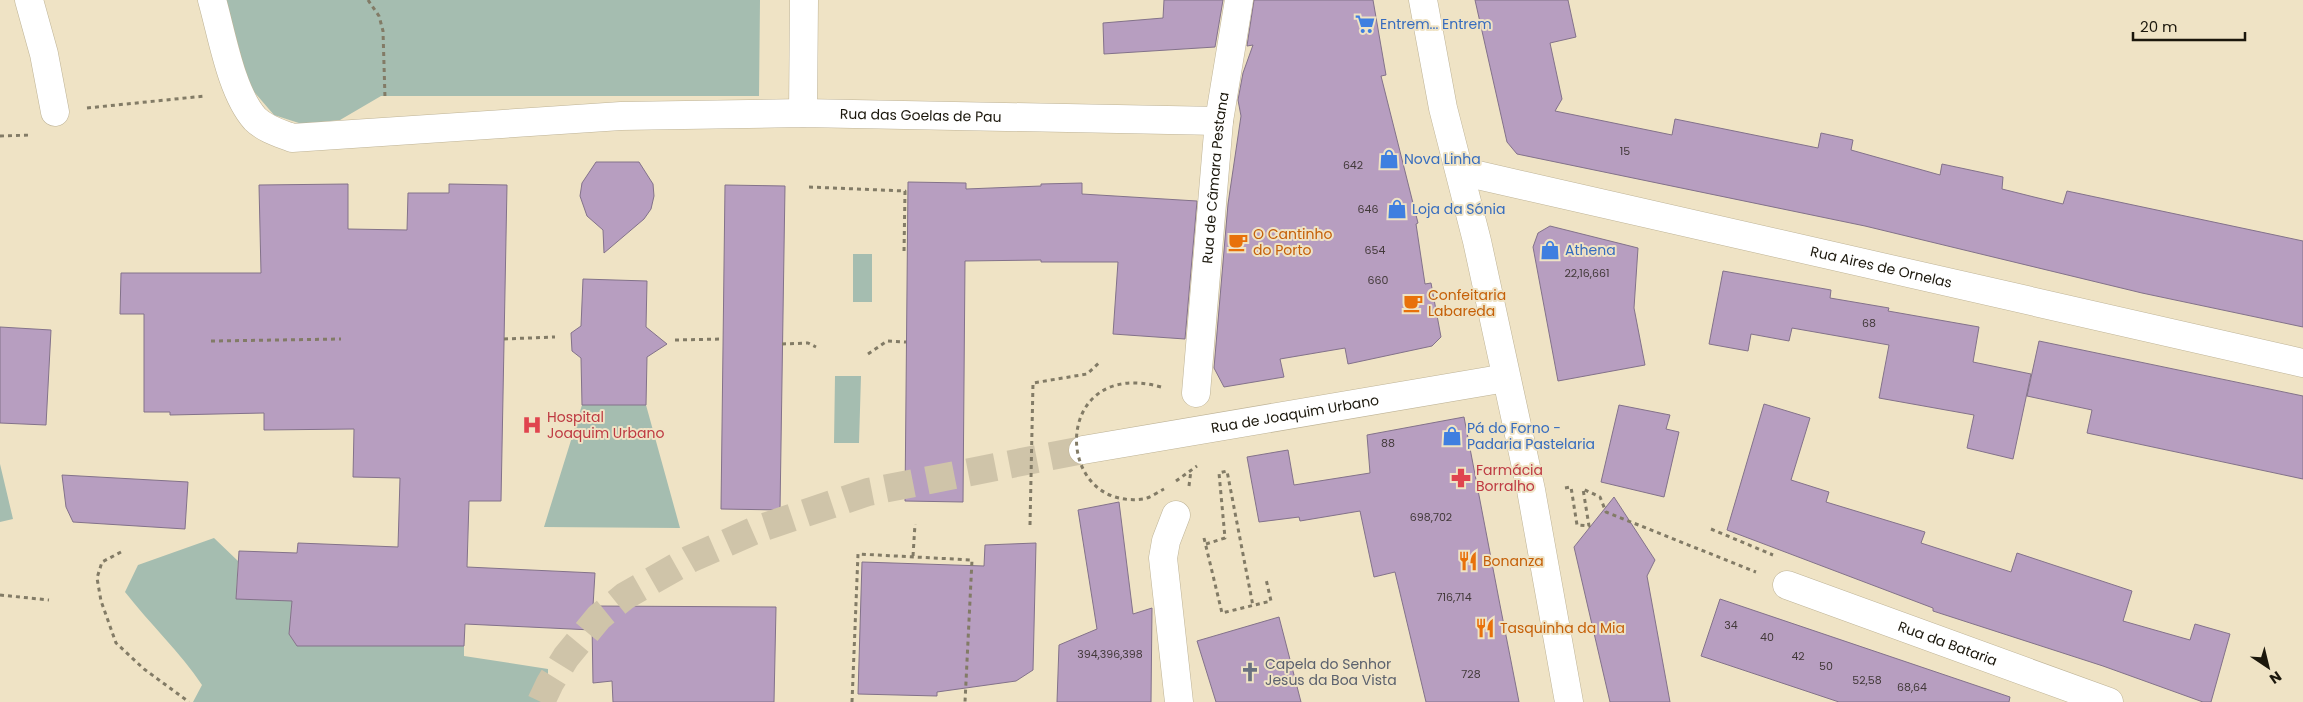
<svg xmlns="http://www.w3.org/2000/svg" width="2303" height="702" font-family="Poppins,sans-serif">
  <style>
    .green { fill: #a5bdb0 }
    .building { fill: #b79ec0; stroke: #83728a }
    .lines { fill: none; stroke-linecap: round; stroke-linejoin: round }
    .major-tunnel { stroke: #cfc4a9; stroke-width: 28; stroke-dasharray: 28 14; stroke-linecap: butt }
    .minor-casing { stroke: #beb396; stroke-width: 29 }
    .major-casing { stroke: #beb396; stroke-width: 29 }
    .path { stroke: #827b66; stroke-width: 3; stroke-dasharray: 4 4; stroke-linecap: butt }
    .minor { stroke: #fff; stroke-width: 28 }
    .major { stroke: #fff; stroke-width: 28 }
    .path-bridge { stroke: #827b66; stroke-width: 3; stroke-dasharray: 4 4; stroke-linecap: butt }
    .labels { text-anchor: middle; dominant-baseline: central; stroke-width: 4; stroke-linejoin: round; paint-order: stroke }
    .number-label { font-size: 11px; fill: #423939 }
    .shop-label { font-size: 14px; fill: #366cbe; stroke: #efe3c5; text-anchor: start }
    .street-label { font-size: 14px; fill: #1b170c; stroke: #efe3c5 }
    .food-label { font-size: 14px; fill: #c56008; stroke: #efe3c5; text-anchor: start }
    .health-label { font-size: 14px; fill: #be3a42; stroke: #efe3c5; text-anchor: start }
    .worship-label { font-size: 14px; fill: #5b616d; stroke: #efe3c5; text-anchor: start }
  </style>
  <rect width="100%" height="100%" fill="#efe3c5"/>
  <path class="green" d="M 226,0 L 760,0 L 759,96 L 381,96 L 340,120 L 302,124 L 274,115 L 249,86 Z
    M 853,254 L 872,254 L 872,302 L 853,302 Z
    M 835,376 L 861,376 L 859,443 L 834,443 Z
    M 582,405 L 646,405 L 680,528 L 544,527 Z
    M 0,464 L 13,519 L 0,522 Z
    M 214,538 L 238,561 L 236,599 L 296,561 L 289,634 L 297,646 L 464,646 L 464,656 L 548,669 L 548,702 L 193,702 L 202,685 C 180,652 150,624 125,592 L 138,565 Z"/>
  <path class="building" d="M 1164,0 L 1223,0 L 1215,47 L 1104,54 L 1103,23 L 1163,18 Z
    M 1254,0 L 1373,0 L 1386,75 L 1381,76 L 1418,223 L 1416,224 L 1425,284 L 1431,283 L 1441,337 L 1432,346 L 1348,364 L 1345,348 L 1280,359 L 1284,377 L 1224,387 L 1214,368 L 1228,204 L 1241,116 L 1238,100 L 1243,73 L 1253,45 L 1247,46 Z
    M 1475,0 L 1568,0 L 1576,37 L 1550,43 L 1562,99 L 1555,111 L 1672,135 L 1675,119 L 1818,148 L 1821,133 L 1853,140 L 1851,150 L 1940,175 L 1942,164 L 2003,177 L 2002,189 L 2034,197 L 2063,204 L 2067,191 L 2303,241 L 2303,327 L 2142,293 L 1865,226 L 1517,154 L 1507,142 Z
    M 596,162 L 639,162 L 653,184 L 654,196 L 651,209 L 644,219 L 604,253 L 603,230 L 587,216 L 580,196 L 582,183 Z
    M 908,182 L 966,183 L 966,189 L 1041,186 L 1041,184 L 1082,183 L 1082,194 L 1197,201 L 1185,339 L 1113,334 L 1118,262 L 1041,262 L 1041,260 L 965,261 L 963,502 L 905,501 Z
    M 348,184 L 348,229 L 407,230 L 408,193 L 449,193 L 449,184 L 507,185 L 501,501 L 469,501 L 467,567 L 595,573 L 593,606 L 776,607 L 774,702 L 613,702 L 612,681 L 593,683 L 592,623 L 592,630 L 465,624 L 464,646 L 297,646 L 289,634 L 292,601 L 236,599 L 239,551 L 297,553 L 298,543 L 398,547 L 400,478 L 353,477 L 354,429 L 264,430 L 264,413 L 170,415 L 170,412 L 144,412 L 144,314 L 120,314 L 121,273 L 261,273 L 259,185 Z
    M 725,185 L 785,186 L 780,510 L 721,509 Z
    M 1550,226 L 1638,248 L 1634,308 L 1645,365 L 1558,381 L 1533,247 L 1538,233 Z
    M 1723,271 L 1831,290 L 1830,298 L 1889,308 L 1888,311 L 1979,327 L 1973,362 L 2031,374 L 2013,459 L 1967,448 L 1974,415 L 1879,398 L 1889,345 L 1792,328 L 1789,341 L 1751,334 L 1748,351 L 1709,344 Z
    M 583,279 L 647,281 L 646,327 L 667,344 L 647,357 L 646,405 L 582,405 L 581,358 L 572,351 L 571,333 L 581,326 Z
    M 0,327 L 51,330 L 46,425 L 0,423 Z
    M 2039,341 L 2303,396 L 2303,479 L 2087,433 L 2092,410 L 2027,396 Z
    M 1764,404 L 1810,418 L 1791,480 L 1829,492 L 1826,502 L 1925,532 L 1921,543 L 2011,572 L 2017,553 L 2132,591 L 2123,621 L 2190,640 L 2195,624 L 2230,634 L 2211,702 L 2203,702 L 2103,666 L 1933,611 L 1933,608 L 1727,530 Z
    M 1619,405 L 1670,415 L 1666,429 L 1679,432 L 1664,497 L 1601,482 Z
    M 1464,417 L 1500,605 L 1519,702 L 1426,702 L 1395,572 L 1374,577 L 1360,511 L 1300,521 L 1299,517 L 1259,522 L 1247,457 L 1288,450 L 1294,485 L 1370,473 L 1367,435 Z
    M 62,475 L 188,482 L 185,529 L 73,522 L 66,507 Z
    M 1614,497 L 1655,560 L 1647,576 L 1670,702 L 1610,702 L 1574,547 Z
    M 1119,502 L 1133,614 L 1152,608 L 1151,702 L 1057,702 L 1059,645 L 1097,629 L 1078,510 Z
    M 1036,543 L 1033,670 L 1016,681 L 937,692 L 937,696 L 858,694 L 862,562 L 984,566 L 985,545 Z
    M 1720,599 L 2010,697 L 2009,702 L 1839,702 L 1701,656 Z
    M 1279,617 L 1301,702 L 1216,702 L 1197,641 Z"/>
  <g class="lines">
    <path class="major-tunnel" d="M 541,702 L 550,683 L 566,657 L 599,617 L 625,596 L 690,559 L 758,529 L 868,492 L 1083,450"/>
    <defs>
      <g id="minor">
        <path d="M 29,0 L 44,54 L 55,112"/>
        <path id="s1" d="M 212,0 C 222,35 231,92 255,119 C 265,129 279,133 292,138 L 621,116 L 803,113 L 1219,121"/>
        <path d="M 803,113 L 804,0"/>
        <path id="s2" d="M 1460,171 L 2303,363"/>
        <path id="s3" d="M 1196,393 L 1219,121 L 1239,0"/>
        <path d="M 1176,515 L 1166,541 L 1163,558 L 1179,702"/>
        <path id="s4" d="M 1787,585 L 2109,702"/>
      </g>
      <g id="major">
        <path d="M 1423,0 L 1443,108 L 1477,241 L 1531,490 L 1569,702"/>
        <path id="s5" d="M 1083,450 L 1506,378"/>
      </g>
    </defs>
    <use href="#minor" class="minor-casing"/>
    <use href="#major" class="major-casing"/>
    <path class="path" d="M 368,0 L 379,16 L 383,31 L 385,98
      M 87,108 L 205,96
      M 0,136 L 32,135
      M 809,187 L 905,191 L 904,252
      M 504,339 L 555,337
      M 675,340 L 723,339
      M 211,341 L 341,339
      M 782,344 L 808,343 L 816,347
      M 868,354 L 887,341 L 906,342
      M 1176,481 L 1197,466
      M 1189,486 L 1191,470
      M 1565,488 L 1571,487 L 1577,525 L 1589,526 L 1583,489 L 1600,497 L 1606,512 L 1756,572
      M 1030,525 L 1033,383 L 1087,374 L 1101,361
      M 1711,529 L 1773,555
      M 1204,538 L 1222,613 L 1271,601 L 1266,579
      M 1206,544 L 1225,538 L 1219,473 L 1227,471 L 1253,606
      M 121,552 L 102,562 L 97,578 L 101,601 L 116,643 L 144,669 L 189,702
      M 913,556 L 915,524
      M 0,595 L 49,600
      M 852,702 L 858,554 L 972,560 L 965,702"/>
    <use href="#minor" class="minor"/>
    <use href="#major" class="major"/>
    <path class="path-bridge" d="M 1161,387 C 1051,356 1052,511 1143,499 C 1150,498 1158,492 1164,489"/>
  </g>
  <defs>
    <symbol id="supermarket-bare" viewBox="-9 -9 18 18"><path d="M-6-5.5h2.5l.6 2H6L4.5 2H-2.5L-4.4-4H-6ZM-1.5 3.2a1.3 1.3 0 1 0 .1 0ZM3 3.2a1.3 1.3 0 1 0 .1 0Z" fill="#3f7fe0" stroke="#efe3c5" stroke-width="2.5" paint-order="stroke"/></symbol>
    <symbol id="shop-bare" viewBox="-9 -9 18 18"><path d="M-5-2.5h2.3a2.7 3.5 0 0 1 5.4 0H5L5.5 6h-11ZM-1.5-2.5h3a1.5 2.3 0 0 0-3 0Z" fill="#3f7fe0" stroke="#efe3c5" stroke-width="2.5" paint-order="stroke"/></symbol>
    <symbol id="cafe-bare" viewBox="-9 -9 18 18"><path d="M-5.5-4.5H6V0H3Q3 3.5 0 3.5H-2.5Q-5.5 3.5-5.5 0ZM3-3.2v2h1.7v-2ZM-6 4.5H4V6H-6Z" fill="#e8710a" stroke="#efe3c5" stroke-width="2.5" paint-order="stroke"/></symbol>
    <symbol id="hospital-bare" viewBox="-9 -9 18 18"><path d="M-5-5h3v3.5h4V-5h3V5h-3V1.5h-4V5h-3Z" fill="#e0444e" stroke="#efe3c5" stroke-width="2.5" paint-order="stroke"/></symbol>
    <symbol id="pharmacy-bare" viewBox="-9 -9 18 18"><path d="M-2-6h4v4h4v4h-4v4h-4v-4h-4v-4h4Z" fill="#e0444e" stroke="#efe3c5" stroke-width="2.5" paint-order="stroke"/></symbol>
    <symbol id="restaurant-bare" viewBox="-9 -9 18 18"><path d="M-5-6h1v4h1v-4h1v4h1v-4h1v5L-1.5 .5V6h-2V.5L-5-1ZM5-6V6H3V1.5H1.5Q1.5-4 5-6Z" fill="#e8710a" stroke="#efe3c5" stroke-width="2.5" paint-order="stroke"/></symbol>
    <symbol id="church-bare" viewBox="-9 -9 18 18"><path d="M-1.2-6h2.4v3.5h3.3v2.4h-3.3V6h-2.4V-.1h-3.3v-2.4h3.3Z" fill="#6b7280" stroke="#efe3c5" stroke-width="2.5" paint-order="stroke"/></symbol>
  </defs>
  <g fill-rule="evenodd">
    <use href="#supermarket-bare" x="1351" y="10" width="28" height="28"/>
    <use href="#shop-bare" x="1375" y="145" width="28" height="28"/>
    <use href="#shop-bare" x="1383" y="195" width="28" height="28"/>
    <use href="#cafe-bare" x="1224" y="228" width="28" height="28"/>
    <use href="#shop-bare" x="1536" y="236" width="28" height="28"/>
    <use href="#cafe-bare" x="1399" y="289" width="28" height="28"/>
    <use href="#hospital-bare" x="518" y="411" width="28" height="28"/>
    <use href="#shop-bare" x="1438" y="422" width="28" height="28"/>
    <use href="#pharmacy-bare" x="1447" y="464" width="28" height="28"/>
    <use href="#restaurant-bare" x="1454" y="547" width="28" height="28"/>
    <use href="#restaurant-bare" x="1471" y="614" width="28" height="28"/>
    <use href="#church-bare" x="1236" y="658" width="28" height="28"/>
  </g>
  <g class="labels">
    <g class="number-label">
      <text x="1625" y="151">15</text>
      <text x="1353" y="165">642</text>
      <text x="1368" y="209">646</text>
      <text x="1375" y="250">654</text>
      <text x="1587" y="273">22,16,661</text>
      <text x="1378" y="280">660</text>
      <text x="1869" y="323">68</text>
      <text x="1388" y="443">88</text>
      <text x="1431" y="517">698,702</text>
      <text x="1454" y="597">716,714</text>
      <text x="1731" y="625">34</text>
      <text x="1767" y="637">40</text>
      <text x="1110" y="654">394,396,398</text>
      <text x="1798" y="656">42</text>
      <text x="1826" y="666">50</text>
      <text x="1471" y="674">728</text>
      <text x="1867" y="680">52,58</text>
      <text x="1912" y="687">68,64</text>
    </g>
    <g class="shop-label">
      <text x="1380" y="24">Entrem... Entrem</text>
      <text x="1404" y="159">Nova Linha</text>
      <text x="1412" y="209">Loja da Sónia</text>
      <text x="1565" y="250">Athena</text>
      <text x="1467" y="428">Pá do Forno -<tspan x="1467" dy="16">Padaria Pastelaria</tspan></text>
    </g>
    <g class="street-label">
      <text stroke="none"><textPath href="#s1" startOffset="799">Rua das Goelas de Pau</textPath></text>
      <text stroke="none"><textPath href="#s3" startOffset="216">Rua de Câmara Pestana</textPath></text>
      <text stroke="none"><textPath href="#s2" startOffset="432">Rua Aires de Ornelas</textPath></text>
      <text stroke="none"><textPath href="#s5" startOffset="215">Rua de Joaquim Urbano</textPath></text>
      <text stroke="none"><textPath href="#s4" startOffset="171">Rua da Bataria</textPath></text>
    </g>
    <g class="food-label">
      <text x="1253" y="234">O Cantinho<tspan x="1253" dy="16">do Porto</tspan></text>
      <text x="1428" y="295">Confeitaria<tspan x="1428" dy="16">Labareda</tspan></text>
      <text x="1483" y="561">Bonanza</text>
      <text x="1500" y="628">Tasquinha da Mia</text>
    </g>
    <g class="health-label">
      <text x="547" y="417">Hospital<tspan x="547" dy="16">Joaquim Urbano</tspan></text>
      <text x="1476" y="470">Farmácia<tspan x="1476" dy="16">Borralho</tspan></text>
    </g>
    <g class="worship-label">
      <text x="1265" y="664">Capela do Senhor<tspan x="1265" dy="16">Jesus da Boa Vista</tspan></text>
    </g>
  </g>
  <g transform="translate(2268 667) rotate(145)" stroke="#efe3c5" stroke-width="4" paint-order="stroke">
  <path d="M0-4L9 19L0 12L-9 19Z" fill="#1b170c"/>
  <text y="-8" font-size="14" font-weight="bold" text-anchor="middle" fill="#1b170c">N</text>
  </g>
  <path d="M2133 32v8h112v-8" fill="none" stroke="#1b170c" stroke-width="2.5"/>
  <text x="2140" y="32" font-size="15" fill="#1b170c" stroke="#efe3c5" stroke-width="4" paint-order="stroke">20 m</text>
</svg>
